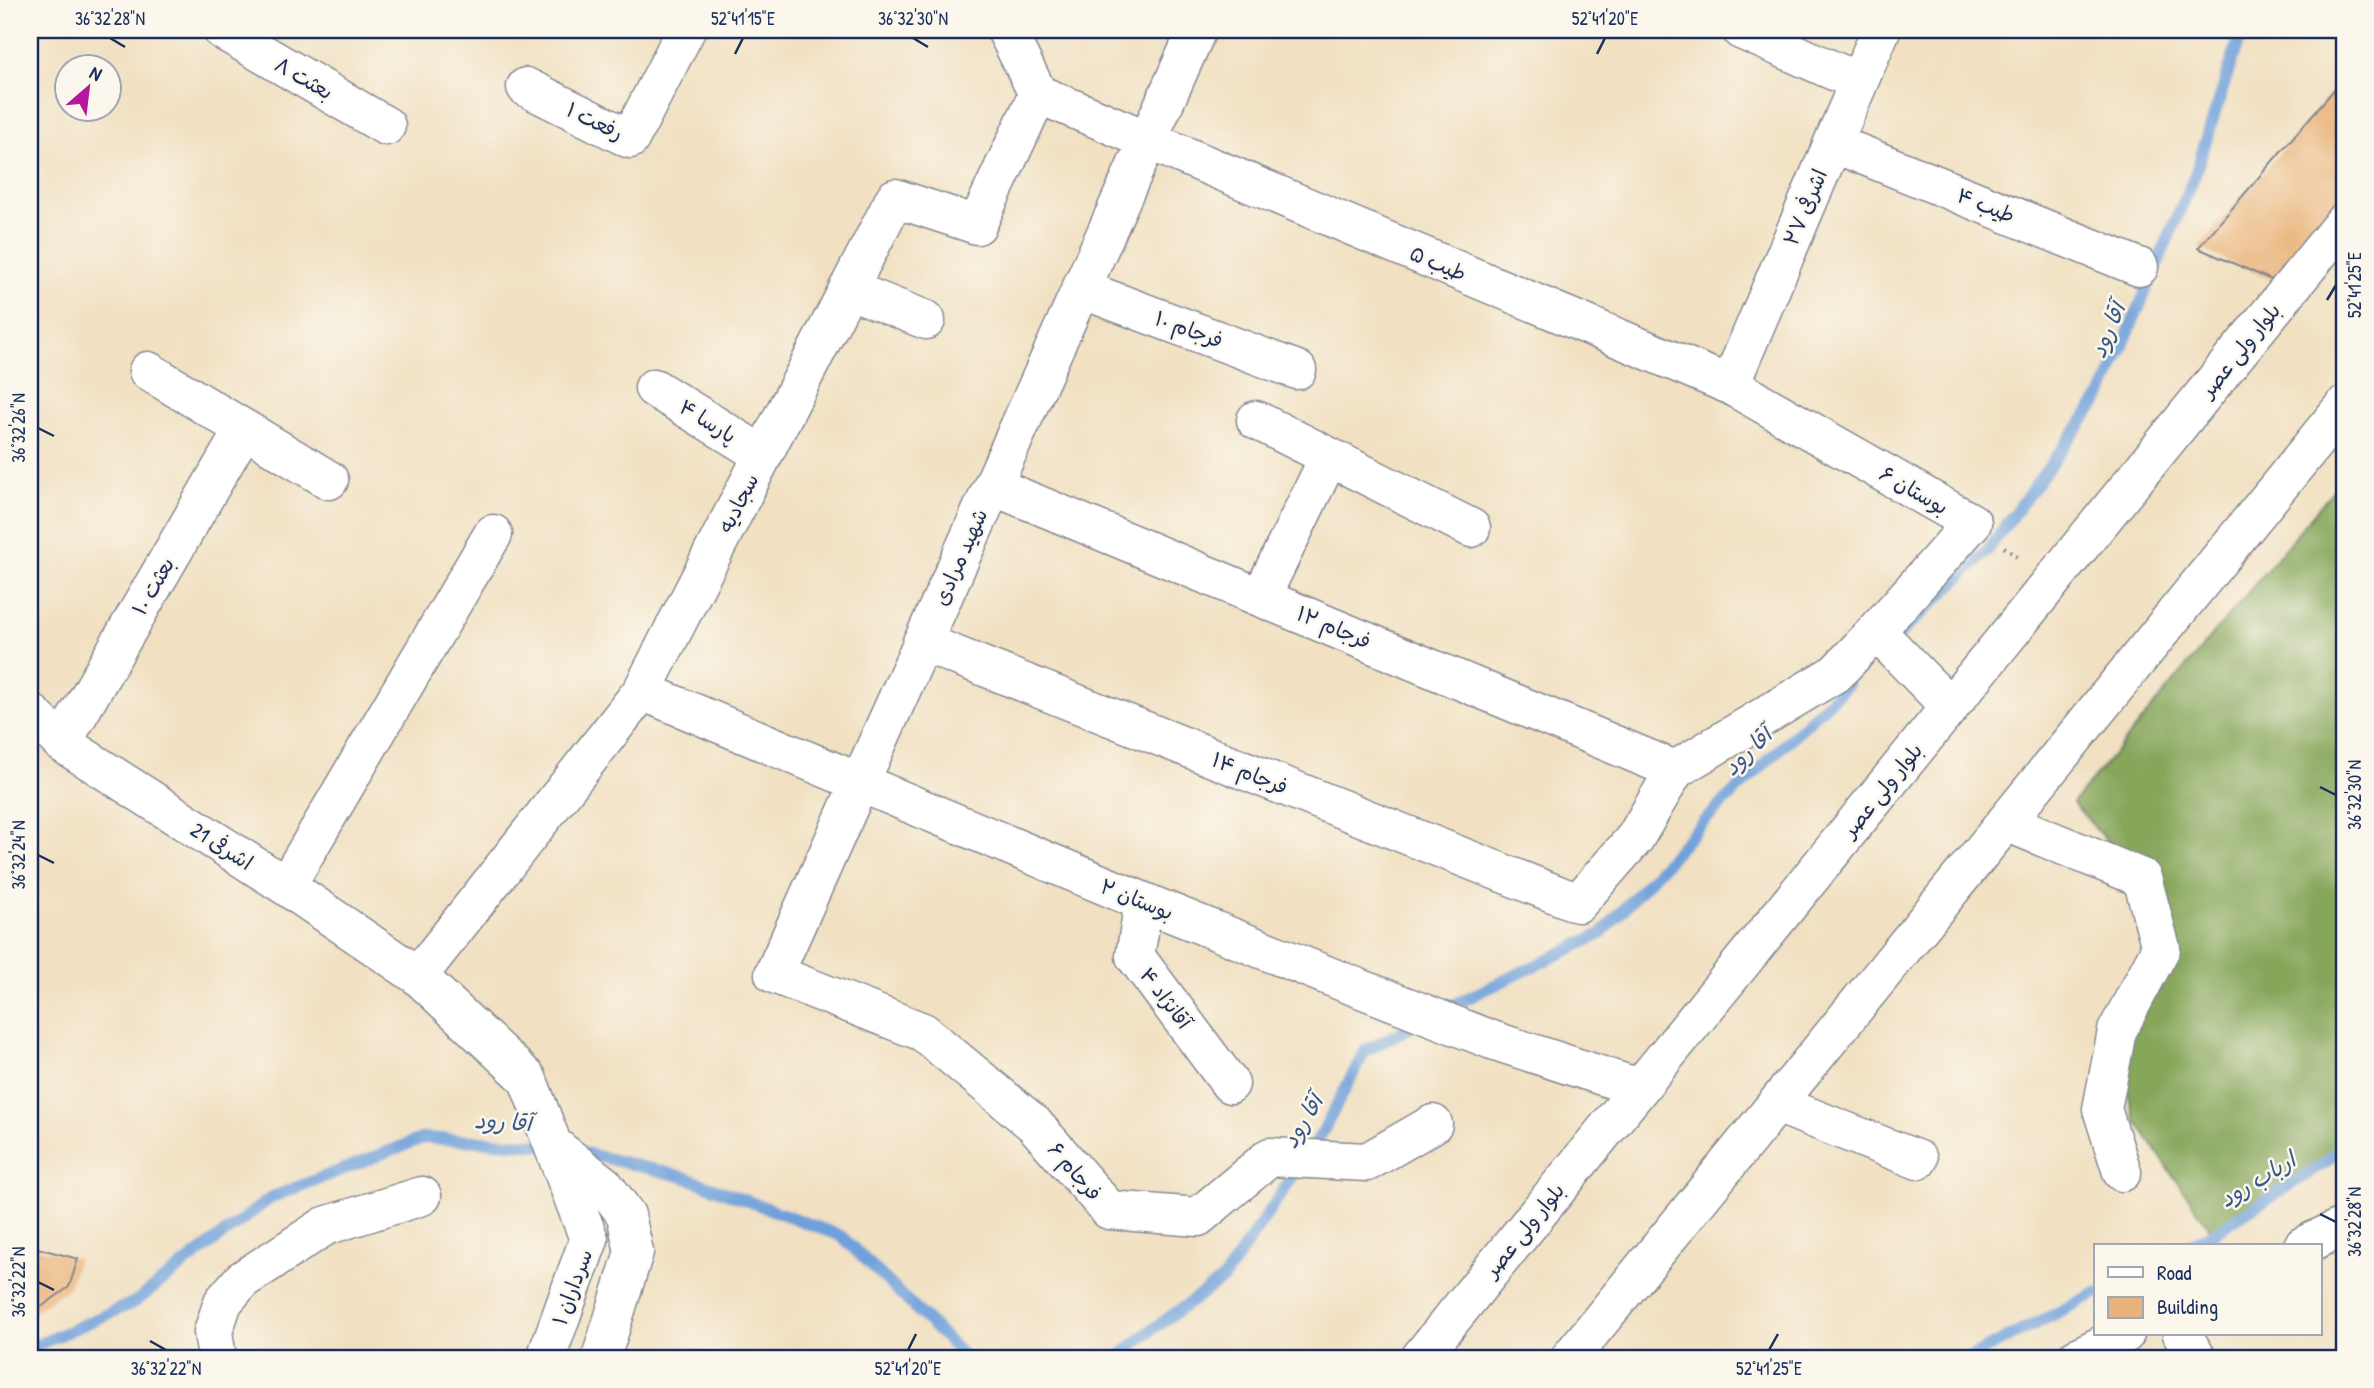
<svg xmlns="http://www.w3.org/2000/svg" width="2374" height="1388" font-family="'Patrick Hand','Playpen Sans Arabic',sans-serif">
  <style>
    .forest { fill: #86a65a; stroke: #506a5c; stroke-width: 2 }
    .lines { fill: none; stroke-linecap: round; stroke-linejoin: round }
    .stream { stroke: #70a0da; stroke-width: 12 }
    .building { fill: #e9b278 }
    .minor-casing { stroke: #868890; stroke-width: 41 }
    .primary-casing { stroke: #868890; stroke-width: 41 }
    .path { stroke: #868890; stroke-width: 4.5; stroke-dasharray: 2 5; stroke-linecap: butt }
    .minor { stroke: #fff; stroke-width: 38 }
    .primary { stroke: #fff; stroke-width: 38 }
    .ticks { fill: none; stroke: #1b2f5e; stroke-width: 2.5 }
    .labels { text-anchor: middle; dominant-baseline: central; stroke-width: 5; stroke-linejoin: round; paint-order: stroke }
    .street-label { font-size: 21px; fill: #1b2f5e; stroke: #fbf7ec }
    .water-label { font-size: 23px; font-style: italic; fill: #395789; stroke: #fbf7ec }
    .neatline { fill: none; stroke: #1b2f5e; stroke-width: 2.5 }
    .ticks-label { font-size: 18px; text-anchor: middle; fill: #1b2f5e }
  </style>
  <rect width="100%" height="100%" fill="#fbf7ec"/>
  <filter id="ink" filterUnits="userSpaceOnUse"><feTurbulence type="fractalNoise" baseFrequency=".0143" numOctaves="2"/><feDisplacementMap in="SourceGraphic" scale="14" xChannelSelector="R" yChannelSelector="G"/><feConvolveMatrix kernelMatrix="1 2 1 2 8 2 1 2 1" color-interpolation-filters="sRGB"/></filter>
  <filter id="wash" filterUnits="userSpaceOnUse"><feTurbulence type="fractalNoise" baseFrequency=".00686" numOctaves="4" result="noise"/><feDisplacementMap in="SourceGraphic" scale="28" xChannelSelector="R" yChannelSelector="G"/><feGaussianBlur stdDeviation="1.57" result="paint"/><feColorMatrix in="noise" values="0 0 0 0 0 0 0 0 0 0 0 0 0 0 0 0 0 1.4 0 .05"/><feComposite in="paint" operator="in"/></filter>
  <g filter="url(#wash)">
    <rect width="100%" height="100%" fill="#f1e0c1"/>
    <path class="forest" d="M 2344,477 L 2344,1143 L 2325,1163 L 2213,1233 L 2135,1120 L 2115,1043 L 2160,945 L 2143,882 L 2073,803 Z"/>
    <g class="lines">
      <path class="stream" d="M 1893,641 L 1986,552 L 2102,395 L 2194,177 L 2242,30
        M 1441,1011 L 1601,934 L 1703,822 L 1847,685
        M 585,1153 L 684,1177 L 841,1236 L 966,1358
        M 2188,1246 L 2213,1233 L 2325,1163 L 2344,1144
        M 30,1348 L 135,1302 L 272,1197 L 423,1138 L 547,1145
        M 1118,1358 L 1146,1334 L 1224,1278 L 1322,1133 L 1365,1051 L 1422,1021
        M 1968,1358 L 2096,1293"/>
    </g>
    <g id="blocks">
      <path class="building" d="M 2344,78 L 2344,200 L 2274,281 L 2198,248 Z
        M 30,1246 L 78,1259 L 69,1287 L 30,1315 Z"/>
    </g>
  </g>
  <g filter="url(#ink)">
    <use href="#blocks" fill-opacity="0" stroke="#868890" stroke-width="2"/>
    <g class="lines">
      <defs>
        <path id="minor" d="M 222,30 L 386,126
          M 1197,30 L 774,974 L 923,1032 L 1034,1124 L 1109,1210 L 1198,1217 L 1270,1157 L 1367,1162 L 1433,1124
          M 1741,30 L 1859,82
          M 526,87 L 630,139 L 686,30
          M 1833,143 L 2139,267
          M 848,289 L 926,320
          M 1081,289 L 1297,370
          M 148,371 L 329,480
          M 1730,385 L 1881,30
          M 654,388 L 763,455
          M 1256,420 L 1471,528
          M 993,486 L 1675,770
          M 1261,597 L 1329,457
          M 1876,631 L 1950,707
          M 922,642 L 1578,903 L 1635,838 L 1675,770 L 1836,673 L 1876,631 L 1972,523 L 1730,385 L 1038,94 L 1006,30
          M 642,691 L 1144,902 L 1341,981 L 1492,1040 L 1639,1088
          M 30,712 L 62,743 L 286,886 L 418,976 L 527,1078 L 589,1239 L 546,1358
          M 62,743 L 244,429
          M 2006,822 L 2142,878 L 2161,948 L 2117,1031 L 2102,1109 L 2122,1172
          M 286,886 L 493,534
          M 1144,902 L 1135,956 L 1230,1084
          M 418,976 L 642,691 L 895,198 L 977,225 L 1038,94
          M 1777,1104 L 1918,1160
          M 554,1146 L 604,1185 L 626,1215 L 634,1252 L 601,1358
          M 2303,1246 L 2344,1226
          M 2182,1334 L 2197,1358
          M 217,1358 L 213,1332 L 223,1302 L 242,1280 L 325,1226 L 422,1196
          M 2076,1358 L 2125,1334"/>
        <path id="primary" d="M 1420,1358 L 2344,222
          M 1570,1358 L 2344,406"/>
      </defs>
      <use href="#minor" class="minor-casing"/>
      <use href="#primary" class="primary-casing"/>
      <path class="path" d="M 2004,547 L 2017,557"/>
      <use href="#minor" class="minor"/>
      <use href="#primary" class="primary"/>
    </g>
  </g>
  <path class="ticks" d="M 110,38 L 125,47M 913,38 L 928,47M 735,54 L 743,38M 1597,54 L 1605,38M 2327,300 L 2336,285M 38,428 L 54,436M 2320,787 L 2336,795M 38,855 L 54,863M 2320,1214 L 2336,1222M 38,1282 L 54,1290M 150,1341 L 166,1350M 908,1350 L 916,1334M 1769,1350 L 1778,1334"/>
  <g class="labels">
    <g class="street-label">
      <text transform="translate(304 78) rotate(30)">بعثت ۸</text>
      <text transform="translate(595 121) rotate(26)">رفعت ۱</text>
      <text transform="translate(1986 205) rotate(22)">طیب ۴</text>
      <text transform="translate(1805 207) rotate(-67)">اشرفی ۲۷</text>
      <text transform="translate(1438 263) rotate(23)">طیب ۵</text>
      <text transform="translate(1189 329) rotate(20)">فرجام ۱۰</text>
      <text transform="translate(2240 350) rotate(-51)">بلوار ولی عصر</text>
      <text transform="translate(708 421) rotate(32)">پارسا ۴</text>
      <text transform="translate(1914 490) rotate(30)">بوستان ۶</text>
      <text transform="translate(738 503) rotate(-63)">سجادیه</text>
      <text transform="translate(960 557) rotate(-66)">شهید مرادی</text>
      <text transform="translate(153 586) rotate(-60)">بعثت ۱۰</text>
      <text transform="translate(1334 627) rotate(23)">فرجام ۱۲</text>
      <text transform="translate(1250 773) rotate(22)">فرجام ۱۴</text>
      <text transform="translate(1882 790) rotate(-51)">بلوار ولی عصر</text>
      <text transform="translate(222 846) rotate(33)">اشرفی 21</text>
      <text transform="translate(1137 899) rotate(22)">بوستان ۲</text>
      <text transform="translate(1166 998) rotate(53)">آقانژاد ۴</text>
      <text transform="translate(1075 1171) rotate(49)">فرجام ۶</text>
      <text transform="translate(1524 1230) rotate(-51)">بلوار ولی عصر</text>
      <text transform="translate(572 1287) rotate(-70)">سرداران ۱</text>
    </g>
    <g class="water-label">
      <text transform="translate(2107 330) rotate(-67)">آقا رود</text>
      <text transform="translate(1747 751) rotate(-44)">آقا رود</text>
      <text transform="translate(503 1121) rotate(3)">آقا رود</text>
      <text transform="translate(1302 1121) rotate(-59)">آقا رود</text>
      <text transform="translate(2257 1179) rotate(-31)">ارباب رود</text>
    </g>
  </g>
  <rect width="2374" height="1388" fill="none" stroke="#fbf7ec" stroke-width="77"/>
  <rect x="2094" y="1244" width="228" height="91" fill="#fbf7ec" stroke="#a1a7b3" stroke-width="2"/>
  <rect x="2108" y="1267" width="35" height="10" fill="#ffffff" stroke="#a1a7b3" stroke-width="2"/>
  <text x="2157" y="1280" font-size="21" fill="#1b2f5e">Road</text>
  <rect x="2108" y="1297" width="35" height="21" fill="#e9b278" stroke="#a1a7b3" stroke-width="2"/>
  <text x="2157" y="1314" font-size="21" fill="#1b2f5e">Building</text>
  <g transform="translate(88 88) rotate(28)"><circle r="33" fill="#fbf7ec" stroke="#a1a7b3" stroke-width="2"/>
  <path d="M0-5L12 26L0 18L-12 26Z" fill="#b5179e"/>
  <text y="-10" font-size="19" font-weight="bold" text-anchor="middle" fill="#1b2f5e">N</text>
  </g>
  <rect x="38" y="38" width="2298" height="1312" class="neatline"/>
  <g class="ticks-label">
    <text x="110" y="25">36°32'28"N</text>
    <text x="743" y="25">52°41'15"E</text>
    <text x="913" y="25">36°32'30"N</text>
    <text x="1605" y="25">52°41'20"E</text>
    <text transform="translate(2355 285) rotate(-90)" y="6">52°41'25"E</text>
    <text transform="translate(19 428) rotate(-90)" y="6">36°32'26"N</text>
    <text transform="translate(2355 795) rotate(-90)" y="6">36°32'30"N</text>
    <text transform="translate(19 855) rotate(-90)" y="6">36°32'24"N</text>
    <text transform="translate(2355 1222) rotate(-90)" y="6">36°32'28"N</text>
    <text transform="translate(19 1282) rotate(-90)" y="6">36°32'22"N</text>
    <text x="166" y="1375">36°32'22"N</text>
    <text x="908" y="1375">52°41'20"E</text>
    <text x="1769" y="1375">52°41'25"E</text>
  </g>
</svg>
